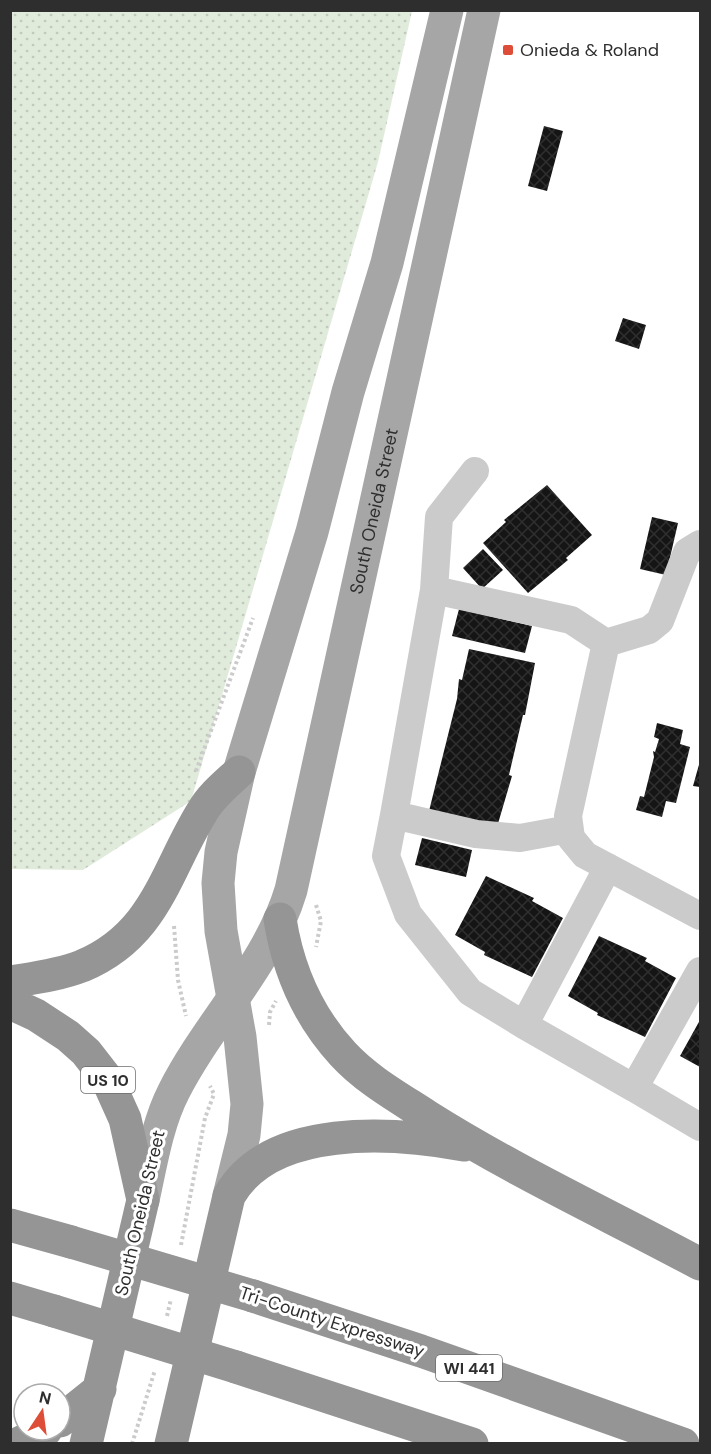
<svg xmlns="http://www.w3.org/2000/svg" width="711" height="1454" font-family="'DM Sans',sans-serif">
  <style>
    .grass { fill: url(#grass-dots) }
    .building { fill: url(#building-cross-hatch) }
    .lines { fill: none; stroke-linecap: round; stroke-linejoin: round }
    .path { stroke: #cbcbcb; stroke-width: 4; stroke-dasharray: 3 3; stroke-linecap: butt }
    .minor { stroke: #cbcbcb; stroke-width: 28 }
    .major { stroke: #a6a6a6; stroke-width: 33 }
    .highway { stroke: #959595; stroke-width: 33 }
    .highway-bridge { stroke: #959595; stroke-width: 33 }
    .poi-dot { fill: #dd4d38; stroke: #fff; stroke-width: 2 }
    .labels { text-anchor: middle; dominant-baseline: central; stroke-width: 6; stroke-linejoin: round; paint-order: stroke }
    .shield { fill: #fff; stroke: #6d6d6d; stroke-width: 1.5 }
    .shield-label { font-size: 16px; font-weight: bold; fill: #2e2e2e }
    .poi-label { font-size: 18px; fill: #2e2e2e; stroke: #fff; text-anchor: start }
    .street-label { font-size: 18px; fill: #2e2e2e; stroke: #fff }
  </style>
  <defs>
    <pattern id="grass-dots" width="8" height="8" patternUnits="userSpaceOnUse" patternTransform="scale(1.5)"><rect width="8" height="8" fill="#e1ebdc"/><path d="M2 2h.1M6 6h.1" fill="none" stroke="#c1cabd" stroke-width="1.8" stroke-linecap="round"/></pattern>
    <pattern id="building-cross-hatch" width="8" height="8" patternUnits="userSpaceOnUse" patternTransform="scale(1.5)"><rect width="8" height="8" fill="#151515"/><path d="M0 0l8 8M0 8l8-8" fill="none" stroke="#2f2f2f"/></pattern>
  </defs>
  <rect width="100%" height="100%" fill="#fff"/>
  <path class="grass" d="M 11,11 L 412,11 L 378,162 L 191,801 L 83,870 L 11,869 Z"/>
  <path class="building" d="M 544,126 L 563,131 L 547,191 L 528,186 Z
    M 623,318 L 646,325 L 639,349 L 615,341 Z
    M 547,485 L 592,535 L 566,558 L 568,560 L 528,593 L 483,543 L 506,522 L 504,520 Z
    M 652,517 L 678,523 L 666,575 L 640,569 Z
    M 483,549 L 503,570 L 482,589 L 463,568 Z
    M 459,609 L 532,626 L 525,653 L 452,636 Z
    M 469,649 L 535,663 L 525,715 L 523,715 L 509,775 L 512,776 L 497,827 L 429,811 L 457,699 L 459,679 L 462,680 Z
    M 657,723 L 683,730 L 680,744 L 690,747 L 676,803 L 666,801 L 662,817 L 636,810 L 640,796 L 644,797 L 654,757 L 653,751 L 655,752 L 659,739 L 654,737 Z
    M 700,761 L 700,787 L 693,786 Z
    M 422,838 L 472,850 L 466,877 L 415,865 Z
    M 486,876 L 534,898 L 532,901 L 563,918 L 532,977 L 484,955 L 485,952 L 455,935 Z
    M 599,936 L 647,958 L 645,961 L 676,978 L 645,1037 L 597,1015 L 598,1013 L 568,996 Z
    M 700,1020 L 700,1067 L 680,1056 Z"/>
  <g class="lines">
    <path class="path" d="M 196,771 L 253,618
      M 316,905 L 321,921 L 316,947
      M 174,926 L 178,980 L 186,1016
      M 269,1025 L 270,1012 L 276,1001
      M 181,1245 L 205,1118 L 214,1094 L 210,1086
      M 167,1316 L 171,1299
      M 132,1444 L 155,1370"/>
    <path class="minor" d="M 434,590 L 439,517 L 475,471
      M 606,643 L 568,816 L 571,838 L 585,855 L 700,916
      M 394,815 L 434,590 L 571,620 L 606,643 L 649,630 L 660,621 L 687,552 L 700,544
      M 608,867 L 524,1025 L 634,1088
      M 700,971 L 634,1088 L 700,1127
      M 524,1025 L 470,992 L 408,914 L 386,856 L 394,815 L 476,834 L 520,838 L 569,829"/>
    <g class="major">
      <path d="M 229,1196 L 244,1135 L 247,1104 L 240,1037 L 221,931 L 218,883 L 221,852 L 239,772 L 312,532 L 348,392 L 387,263 L 447,10"/>
      <path id="s1" d="M 143,1200 C 151,1164 157,1124 174,1091 C 209,1022 269,964 291,890 L 484,10"/>
    </g>
    <path class="highway" d="M 280,919 C 288,970 308,1016 343,1054 C 367,1080 398,1097 427,1116 C 514,1171 609,1215 700,1264
      M 10,982 C 34,978 59,975 82,966 C 156,935 165,872 202,812 C 211,796 226,784 239,772
      M 10,1003 L 36,1015 L 68,1036 L 86,1052 L 107,1079 L 125,1119 L 143,1200 L 86,1444
      M 10,1225 L 71,1242
      M 253,1296 L 421,1351 L 683,1444
      M 10,1298 L 54,1311
      M 236,1367 L 472,1444
      M 60,1421 L 100,1389
      M 17,1444 L 46,1430
      M 171,1444 L 229,1196 C 270,1123 393,1132 464,1145"/>
    <path class="highway-bridge" d="M 71,1242 L 253,1296
      M 54,1311 L 236,1367"/>
  </g>
  <rect class="poi-dot" x="502" y="44" width="12" height="12" rx="3"/>
  <g class="labels">
    <g class="shield">
      <rect x="81" y="1067" width="54" height="26" rx="4.5"/>
      <rect x="436" y="1355" width="66" height="26" rx="4.5"/>
    </g>
    <g class="shield-label">
      <text x="108" y="1080">US 10</text>
      <text x="469" y="1368">WI 441</text>
    </g>
    <g class="poi-label">
      <text x="520" y="50">Onieda &amp; Roland</text>
    </g>
    <g class="street-label">
      <text stroke="none"><textPath href="#s1" startOffset="735">South Oneida Street</textPath></text>
      <text transform="translate(140 1213) rotate(-77)">South Oneida Street</text>
      <text transform="translate(332 1322) rotate(18)">Tri-County Expressway</text>
    </g>
  </g>
  <rect width="711" height="1454" fill="none" stroke="#2e2e2e" stroke-width="24"/>
  <g transform="translate(42 1412) rotate(13)"><circle r="28" fill="#ffffff" stroke="#ababab" stroke-width="1.5"/>
  <path d="M0-4.5L10 22L0 15L-10 22Z" fill="#dd4d38"/>
  <text y="-9" font-size="16" font-weight="bold" text-anchor="middle" fill="#2e2e2e">N</text>
  </g>
</svg>
